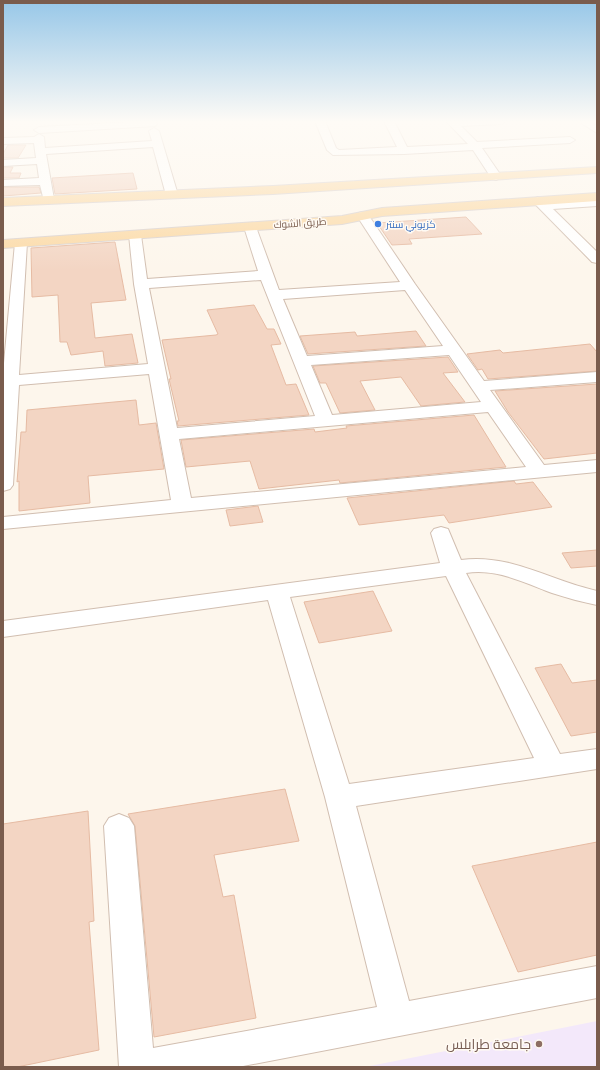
<svg xmlns="http://www.w3.org/2000/svg" width="600" height="1070" font-family="'Archivo Narrow',Cairo,sans-serif">
  <style>
    .education { fill: #f3e8fa }
    .building { fill: #f3d5c3; stroke: #e6bba3 }
    .lines { fill: none; stroke-linecap: round; stroke-linejoin: round }
    .minor-casing { stroke: #d1beb0; stroke-width: 2 }
    .primary-casing { stroke: #dad1cd; stroke-width: 2 }
    .minor { fill: #fff; fill-rule: evenodd }
    .primary { fill: #fbd9a5; fill-rule: evenodd }
    .shop-dot { fill: #3f7fe0; stroke: #fffaf3; stroke-width: 1.5 }
    .education-dot { fill: #8d6e63; stroke: #fffaf3; stroke-width: 1.5 }
    .labels { text-anchor: middle; dominant-baseline: central; stroke-width: 3; stroke-linejoin: round; paint-order: stroke }
    .far-street-label { font-size: 10px; fill: #7a5c4d; stroke: #fffaf3 }
    .far-shop-label { font-size: 10px; fill: #366cbe; stroke: #fffaf3; text-anchor: start }
    .near-education-label { font-size: 14px; fill: #785e54; stroke: #fffaf3; text-anchor: end }
  </style>
  <rect width="100%" height="100%" fill="#fdf6ec"/>
  <path class="education" d="M 597,1021 L 597,1067 L 365,1067 Z"/>
  <path class="building" d="M 8,145 L 26,145 L 18,158 L 3,158 L 3,154 Z
    M 3,167 L 13,167 L 10,173 L 21,173 L 19,178 L 3,178 Z
    M 133,173 L 137,189 L 55,194 L 52,178 Z
    M 3,187 L 39,187 L 41,193 L 3,196 Z
    M 466,217 L 482,234 L 409,239 L 412,244 L 392,245 L 377,223 Z
    M 115,242 L 126,300 L 91,303 L 95,338 L 132,334 L 138,363 L 105,366 L 103,351 L 71,355 L 67,342 L 60,342 L 58,295 L 32,297 L 31,248 Z
    M 254,305 L 267,329 L 274,329 L 281,344 L 271,345 L 286,385 L 296,384 L 309,415 L 178,426 L 177,421 L 179,421 L 169,379 L 171,379 L 162,340 L 216,335 L 218,334 L 207,310 Z
    M 416,331 L 426,346 L 308,354 L 300,336 L 355,332 L 357,336 Z
    M 590,344 L 597,352 L 597,371 L 488,379 L 482,369 L 478,370 L 467,354 L 500,350 L 503,353 Z
    M 448,357 L 458,372 L 443,373 L 465,402 L 421,406 L 401,377 L 360,381 L 375,410 L 340,413 L 326,383 L 320,383 L 313,366 Z
    M 597,384 L 597,453 L 544,459 L 508,412 L 495,391 Z
    M 136,400 L 139,425 L 156,423 L 164,469 L 88,476 L 90,503 L 19,511 L 19,481 L 17,482 L 21,432 L 26,432 L 27,410 Z
    M 474,415 L 506,467 L 340,483 L 339,480 L 259,489 L 250,461 L 186,467 L 181,440 L 314,429 L 315,432 L 347,428 L 346,426 Z
    M 514,481 L 516,484 L 533,482 L 552,507 L 449,523 L 444,515 L 359,525 L 347,498 Z
    M 258,506 L 263,522 L 230,526 L 226,510 Z
    M 597,550 L 597,566 L 571,568 L 562,553 Z
    M 373,591 L 392,631 L 319,643 L 304,602 Z
    M 561,664 L 572,683 L 597,680 L 597,732 L 571,736 L 535,668 Z
    M 285,789 L 299,841 L 214,855 L 223,897 L 234,895 L 256,1018 L 154,1037 L 135,826 L 128,814 Z
    M 88,811 L 94,921 L 89,922 L 99,1050 L 17,1067 L 3,1067 L 3,824 Z
    M 597,842 L 597,955 L 518,972 L 472,866 Z"/>
  <g class="lines">
    <defs>
      <path id="minor" d="M 152,121 L 155,122 L 157,124 L 155,126 L 39,133 L 34,130 L 39,127 Z
        M 315,121 L 325,121 L 336,148 L 339,150 L 397,147 L 384,121 L 394,121 L 407,147 L 468,144 L 446,121 L 506,121 L 501,124 L 461,126 L 477,142 L 570,137 L 575,140 L 570,143 L 482,148 L 502,177 L 496,180 L 492,179 L 473,150 L 404,154 L 333,155 L 327,150 Z
        M 578,121 L 589,121 L 597,126 L 597,133 Z
        M 154,128 L 159,131 L 178,195 L 176,197 L 168,197 L 166,195 L 153,147 L 46,154 L 54,199 L 52,201 L 44,201 L 40,185 L 3,186 L 3,180 L 39,178 L 37,164 L 3,166 L 3,160 L 36,158 L 34,143 L 3,144 L 3,138 L 34,137 L 39,134 L 44,137 L 45,148 L 152,141 L 149,131 Z
        M 538,197 L 542,199 L 546,202 L 597,198 L 597,206 L 553,209 L 597,252 L 597,263 L 592,262 L 534,203 L 532,201 L 534,199 Z
        M 363,212 L 367,213 L 415,284 L 484,381 L 597,372 L 597,382 L 490,390 L 544,465 L 597,460 L 597,472 L 3,529 L 3,517 L 171,500 L 149,374 L 19,385 L 13,485 L 10,489 L 3,491 L 3,374 L 15,243 L 16,240 L 26,240 L 27,243 L 19,375 L 148,364 L 134,284 L 129,235 L 131,232 L 139,232 L 141,235 L 147,279 L 258,271 L 244,227 L 246,224 L 254,224 L 256,227 L 279,290 L 400,282 L 357,216 L 359,213 ZM 261,280 L 315,416 L 177,428 L 149,288 ZM 405,290 L 443,346 L 307,356 L 283,299 ZM 449,355 L 481,402 L 332,415 L 311,365 ZM 488,412 L 526,467 L 191,498 L 179,439 Z
        M 441,527 L 448,529 L 461,560 C 509,553 551,581 597,591 L 597,605 C 582,602 567,598 552,593 C 525,583 497,568 466,573 L 560,754 L 597,749 L 597,769 L 356,806 L 409,1001 L 597,966 L 597,998 L 238,1067 L 119,1067 L 104,826 L 109,818 L 119,814 L 129,818 L 134,826 L 153,1048 L 377,1007 L 325,797 L 268,600 L 3,637 L 3,621 L 440,563 L 431,533 L 434,529 ZM 446,576 L 534,758 L 349,784 L 290,597 Z"/>
      <path id="primary" d="M 597,167 L 597,173 L 273,194 L 3,206 L 3,198 L 273,186 Z
        M 597,193 L 597,201 L 382,216 L 342,224 L 3,248 L 3,240 L 342,216 L 382,208 Z"/>
    </defs>
    <use href="#minor" class="minor-casing"/>
    <use href="#primary" class="primary-casing"/>
    <use href="#minor" class="minor"/>
    <use href="#primary" class="primary"/>
  </g>
  <linearGradient id="sky" x2="0" y2="1"><stop stop-color="#97c7e8"/><stop offset="0.45" stop-color="#fefbf6"/><stop offset="1" stop-color="#fefbf6" stop-opacity="0"/></linearGradient>
  <rect width="600" height="271" fill="url(#sky)"/>
  <circle class="shop-dot" cx="378" cy="224" r="4"/>
  <circle class="education-dot" cx="539" cy="1044" r="4"/>
  <g class="labels">
    <g class="far-street-label">
      <text transform="translate(300 223) rotate(-4)">طريق الشوك</text>
    </g>
    <g class="far-shop-label">
      <text x="386" y="224">كزيوني سنتر</text>
    </g>
    <g class="near-education-label">
      <text x="531" y="1044">جامعة طرابلس</text>
    </g>
  </g>
  <rect width="600" height="1070" fill="none" stroke="#7a5c4d" stroke-width="8"/>
</svg>
